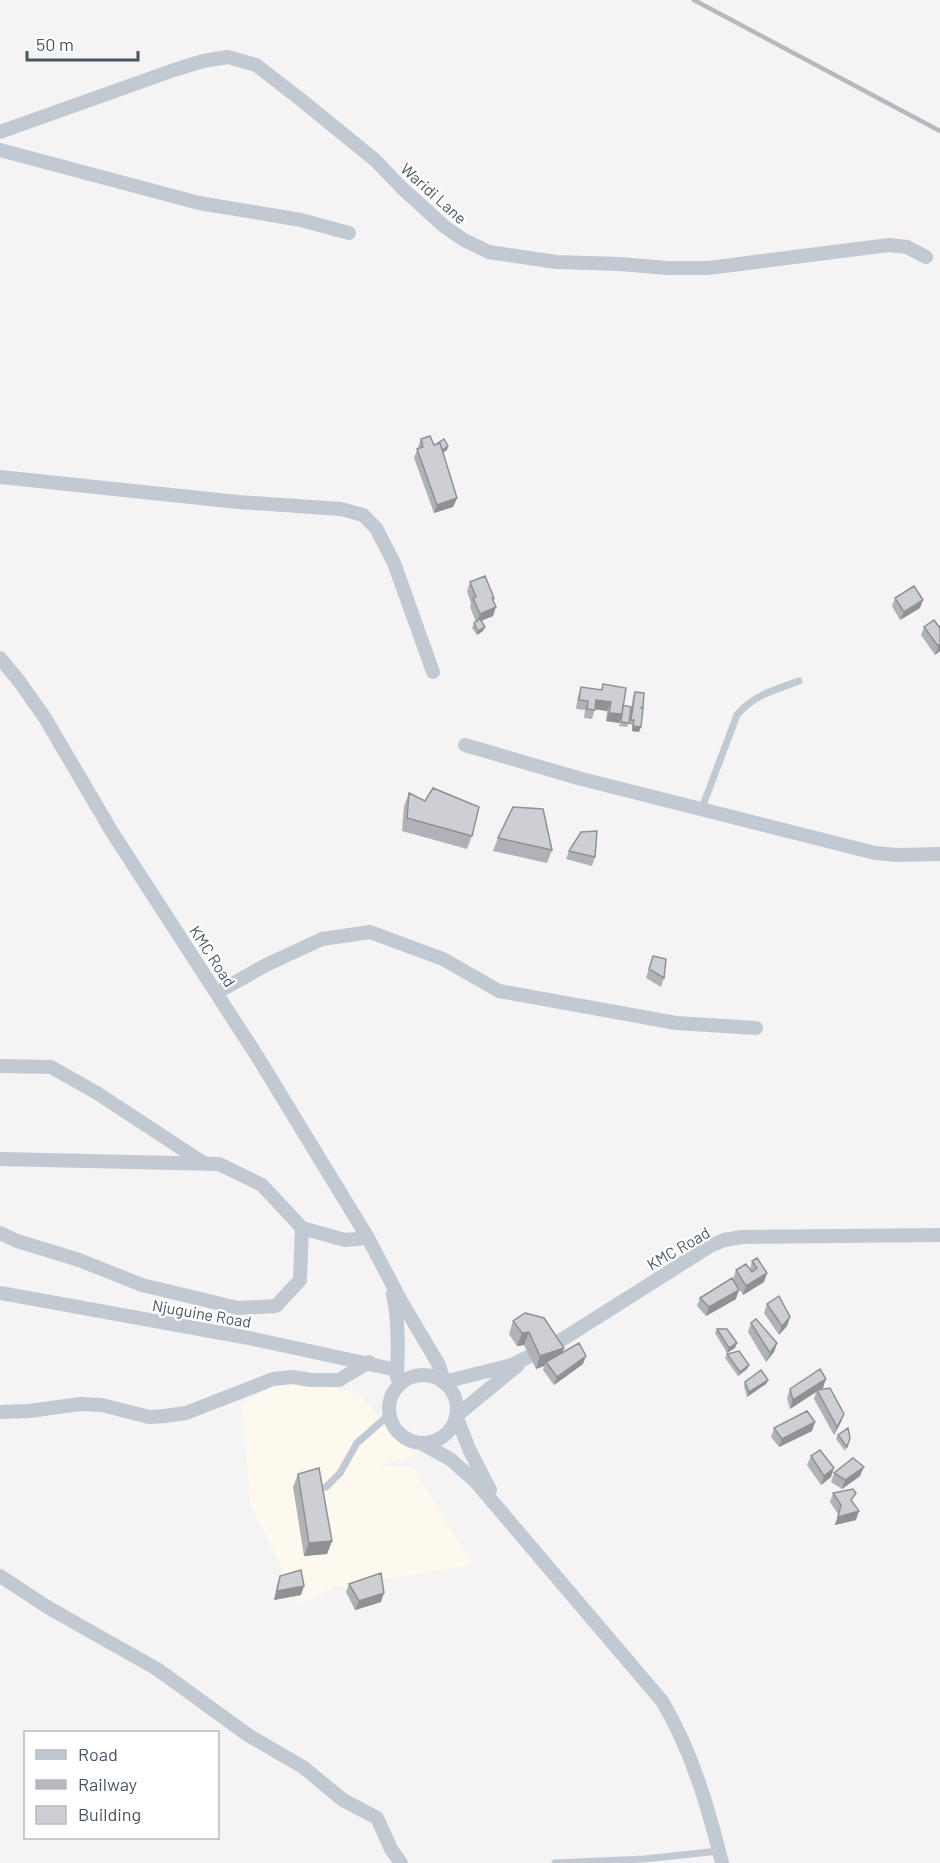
<svg xmlns="http://www.w3.org/2000/svg" width="940" height="1863" font-family="Barlow,sans-serif">
  <style>
    .commercial { fill: #fdf9ef }
    .lines { fill: none; stroke-linecap: round; stroke-linejoin: round }
    .lane { stroke: #c1cad2; stroke-width: 7 }
    .street { stroke: #c1cad2; stroke-width: 14 }
    .rail { stroke: #b5b8bd; stroke-width: 4.5 }
    .wall { fill: #b0b2b7 }
    .shaded-wall { fill: #909195 }
    .building { fill: #cdcfd5; stroke: #909195; stroke-width: 1.5 }
    .labels { text-anchor: middle; dominant-baseline: central; stroke-width: 4.5; stroke-linejoin: round; paint-order: stroke }
    .street-label { font-size: 16px; fill: #4a5661; stroke: #fff }
  </style>
  <rect width="100%" height="100%" fill="#f5f3f3"/>
  <path class="commercial" d="M 285,1378 L 357,1393 L 416,1455 L 378,1466 L 413,1467 L 472,1565 L 331,1588 L 300,1606 L 250,1503 L 242,1405 Z"/>
  <g class="lines">
    <path class="lane" d="M 702,808 L 737,715 C 753,695 775,690 799,681
      M 326,1487 L 340,1473 L 357,1443 L 390,1414
      M 555,1863 L 644,1859 L 719,1851"/>
    <path class="street" d="M 0,132 L 174,70 L 203,61 L 228,57 L 256,65 L 300,99 L 375,160 L 402,188 L 445,227 L 464,240 L 489,252 L 556,262 L 620,264 L 667,268 L 708,268 L 889,245 L 907,247 L 926,257
      M 0,150 L 199,203 L 301,220 L 349,233
      M 0,477 L 238,502 L 341,509 L 363,515 L 376,528 L 394,563 L 433,672
      M 0,658 L 19,681 L 45,718 L 112,832 L 257,1056 L 368,1238 L 401,1301 L 439,1365 L 444,1382 L 512,1365 L 526,1358 L 563,1339 L 710,1246 L 724,1240 L 742,1237 L 940,1235
      M 465,745 L 578,778 L 875,853 L 897,855 L 940,854
      M 218,992 L 266,965 L 322,939 L 370,932 L 443,959 L 499,991 L 676,1023 L 756,1028
      M 0,1066 L 51,1067 L 97,1093 L 205,1164
      M 0,1159 L 219,1164 L 262,1185 L 302,1228
      M 0,1233 L 17,1241 L 79,1260 L 142,1285 L 238,1308 L 276,1306 L 300,1280 L 302,1228 L 345,1240 L 368,1238
      M 0,1293 L 249,1338 L 397,1370
      M 393,1294 C 399,1322 398,1349 397,1377
      M389 1409a34 34 0 1 1 68 0a34 34 0 1 1-68 0Z
      M 0,1412 L 29,1411 L 80,1404 L 102,1405 L 149,1417 L 165,1416 L 186,1413 L 273,1379 L 292,1377 L 311,1380 L 339,1380 L 369,1362
      M 421,1443 L 450,1459 L 475,1481 L 662,1701 C 692,1751 708,1807 722,1863
      M 490,1490 L 470,1451 L 456,1416 L 518,1365
      M 0,1576 L 49,1608 L 157,1669 L 248,1735 L 303,1767 L 343,1800 L 377,1818 L 391,1849 L 401,1863"/>
    <path class="rail" d="M 694,0 L 940,131"/>
  </g>
  <path class="wall" d="M 421,439 L 434,445 L 448,446 L 447,450 L 443,453 L 457,498 L 453,507 L 434,513 L 414,458 Z
    M 470,582 L 494,598 L 493,616 L 481,621 L 483,631 L 477,635 L 472,628 L 474,623 L 476,622 L 470,607 L 471,603 L 467,591 Z
    M 895,598 L 920,608 L 900,620 L 892,606 Z
    M 924,627 L 939,627 L 940,651 L 935,655 L 921,635 Z
    M 603,684 L 623,705 L 629,723 L 627,727 L 619,726 L 620,721 L 619,723 L 606,721 L 607,711 L 595,709 L 592,719 L 584,718 L 585,710 L 576,709 L 578,696 L 581,687 L 601,690 Z
    M 635,692 L 643,707 L 639,732 L 632,731 L 632,725 L 629,724 L 633,696 Z
    M 409,793 L 472,836 L 467,849 L 402,831 L 404,806 Z
    M 498,838 L 552,850 L 547,863 L 493,851 Z
    M 569,851 L 595,857 L 592,866 L 566,859 Z
    M 653,956 L 664,978 L 661,987 L 646,978 Z
    M 752,1261 L 767,1273 L 764,1282 L 743,1295 L 734,1281 L 736,1299 L 706,1316 L 697,1306 L 700,1298 L 733,1279 L 736,1270 L 750,1269 Z
    M 767,1304 L 790,1317 L 787,1326 L 779,1335 L 764,1313 Z
    M 513,1321 L 564,1348 L 562,1353 L 583,1364 L 554,1385 L 543,1370 L 544,1366 L 536,1369 L 524,1345 L 517,1346 L 509,1334 Z
    M 751,1323 L 777,1343 L 774,1352 L 766,1362 L 748,1332 Z
    M 717,1329 L 735,1348 L 727,1353 L 715,1333 Z
    M 727,1354 L 749,1365 L 747,1369 L 738,1376 L 725,1358 Z
    M 768,1380 L 766,1384 L 747,1397 L 744,1386 L 745,1382 Z
    M 823,1388 L 819,1390 L 844,1414 L 841,1422 L 834,1435 L 814,1399 L 816,1392 L 790,1409 L 787,1398 L 790,1389 Z
    M 774,1428 L 812,1431 L 779,1447 L 771,1437 Z
    M 838,1435 L 850,1438 L 845,1451 L 836,1439 Z
    M 811,1456 L 831,1477 L 821,1485 L 807,1465 Z
    M 834,1473 L 860,1476 L 842,1489 L 831,1482 Z
    M 298,1474 L 332,1541 L 327,1554 L 304,1556 L 293,1487 Z
    M 833,1493 L 853,1502 L 856,1520 L 835,1525 L 838,1514 L 830,1502 Z
    M 280,1576 L 301,1595 L 274,1600 L 277,1584 Z
    M 349,1584 L 381,1602 L 355,1610 L 346,1592 Z"/>
  <path class="shaded-wall" d="M 448,446 L 447,450 L 441,454 L 442,450 Z
    M 457,498 L 453,507 L 434,513 L 437,505 Z
    M 923,600 L 920,608 L 900,620 L 904,612 Z
    M 496,607 L 493,616 L 476,623 L 480,614 Z
    M 485,627 L 483,631 L 477,635 L 478,631 Z
    M 940,644 L 940,651 L 935,655 L 938,646 Z
    M 596,700 L 611,702 L 607,711 L 593,709 Z
    M 609,713 L 622,714 L 619,723 L 606,721 Z
    M 633,726 L 641,727 L 639,732 L 632,731 Z
    M 767,1273 L 764,1282 L 743,1295 L 746,1286 Z
    M 739,1290 L 736,1299 L 706,1316 L 709,1307 Z
    M 790,1317 L 787,1326 L 779,1335 L 782,1326 Z
    M 529,1332 L 524,1345 L 517,1346 L 522,1333 Z
    M 737,1343 L 735,1348 L 727,1353 L 729,1348 Z
    M 777,1343 L 774,1352 L 766,1362 L 770,1353 Z
    M 564,1348 L 559,1361 L 546,1362 L 544,1366 L 536,1369 L 540,1356 Z
    M 586,1356 L 583,1364 L 554,1385 L 557,1377 Z
    M 749,1365 L 747,1369 L 738,1376 L 740,1372 Z
    M 826,1379 L 823,1388 L 817,1391 L 817,1390 L 816,1392 L 790,1409 L 793,1400 Z
    M 768,1380 L 766,1384 L 747,1397 L 749,1392 Z
    M 844,1414 L 841,1422 L 834,1435 L 837,1427 Z
    M 815,1422 L 812,1431 L 779,1447 L 782,1439 Z
    M 864,1467 L 860,1476 L 842,1489 L 845,1480 Z
    M 834,1468 L 831,1477 L 821,1485 L 824,1476 Z
    M 859,1511 L 856,1520 L 835,1525 L 838,1517 Z
    M 332,1541 L 327,1554 L 304,1556 L 309,1543 Z
    M 304,1586 L 301,1595 L 274,1600 L 277,1591 Z
    M 384,1593 L 381,1602 L 355,1610 L 359,1601 Z"/>
  <path class="building" d="M 430,436 L 434,445 L 440,443 L 457,498 L 437,505 L 417,449 L 423,447 L 421,439 Z
    M 444,439 L 448,446 L 442,450 L 440,443 L 438,443 Z
    M 485,576 L 494,598 L 492,598 L 496,607 L 480,614 L 473,598 L 476,597 L 470,582 Z
    M 914,586 L 923,600 L 904,612 L 895,598 Z
    M 480,619 L 485,627 L 478,631 L 474,623 Z
    M 934,620 L 939,627 L 940,626 L 940,644 L 938,646 L 924,627 Z
    M 603,684 L 626,688 L 622,714 L 609,713 L 611,702 L 596,700 L 595,710 L 587,709 L 588,701 L 579,700 L 581,687 L 602,690 Z
    M 635,692 L 644,693 L 643,707 L 640,708 L 643,708 L 641,727 L 633,726 L 634,720 L 631,720 Z
    M 623,705 L 631,707 L 629,723 L 621,722 Z
    M 433,788 L 479,807 L 472,836 L 407,818 L 409,793 L 425,801 Z
    M 513,807 L 543,809 L 552,850 L 498,838 Z
    M 597,831 L 595,857 L 569,851 L 581,832 Z
    M 653,956 L 666,959 L 664,978 L 649,969 Z
    M 757,1258 L 767,1273 L 746,1286 L 736,1270 L 746,1264 L 752,1272 L 757,1268 L 752,1261 Z
    M 732,1278 L 739,1290 L 709,1307 L 700,1298 Z
    M 779,1296 L 790,1317 L 782,1326 L 767,1304 Z
    M 525,1313 L 544,1318 L 564,1348 L 540,1356 L 529,1332 L 522,1333 L 513,1321 Z
    M 756,1319 L 777,1343 L 770,1353 L 751,1323 Z
    M 717,1329 L 727,1329 L 737,1343 L 729,1348 Z
    M 579,1343 L 586,1356 L 557,1377 L 546,1362 Z
    M 739,1351 L 749,1365 L 740,1372 L 727,1354 Z
    M 820,1369 L 826,1379 L 793,1400 L 790,1389 Z
    M 761,1370 L 768,1380 L 749,1392 L 745,1382 Z
    M 830,1388 L 844,1414 L 837,1427 L 817,1390 Z
    M 807,1411 L 815,1422 L 782,1439 L 774,1428 Z
    M 848,1428 L 850,1438 L 847,1447 L 838,1435 Z
    M 820,1450 L 834,1468 L 824,1476 L 811,1456 Z
    M 853,1458 L 864,1467 L 845,1480 L 834,1473 Z
    M 319,1468 L 332,1541 L 309,1543 L 298,1474 Z
    M 853,1489 L 856,1493 L 851,1500 L 859,1511 L 838,1517 L 841,1505 L 833,1493 Z
    M 301,1570 L 304,1586 L 277,1591 L 280,1576 Z
    M 381,1573 L 384,1593 L 359,1601 L 349,1584 Z"/>
  <g class="labels">
    <g class="street-label">
      <text transform="translate(434 193) rotate(42)">Waridi Lane</text>
      <text transform="translate(213 956) rotate(57)">KMC Road</text>
      <text transform="translate(678 1248) rotate(-30)">KMC Road</text>
      <text transform="translate(202 1313) rotate(10)">Njuguine Road</text>
    </g>
  </g>
  <rect x="24" y="1731" width="195" height="108" fill="#ffffff" stroke="#b7bbc0" stroke-width="1.5"/>
  <rect x="36" y="1750" width="30" height="9" fill="#c1cad2" stroke="#b7bbc0" stroke-width="1.5"/>
  <text x="78" y="1761" font-size="18" fill="#4a5661">Road</text>
  <rect x="36" y="1780" width="30" height="9" fill="#b5b8bd" stroke="#b7bbc0" stroke-width="1.5"/>
  <text x="78" y="1791" font-size="18" fill="#4a5661">Railway</text>
  <rect x="36" y="1806" width="30" height="18" fill="#cdcfd5" stroke="#b7bbc0" stroke-width="1.5"/>
  <text x="78" y="1821" font-size="18" fill="#4a5661">Building</text>
  <path d="M27 51v9h111v-9" fill="none" stroke="#4a5661" stroke-width="3"/>
  <text x="36" y="51" font-size="18" fill="#4a5661" stroke="#ffffff" stroke-width="4.5" paint-order="stroke">50 m</text>
</svg>
